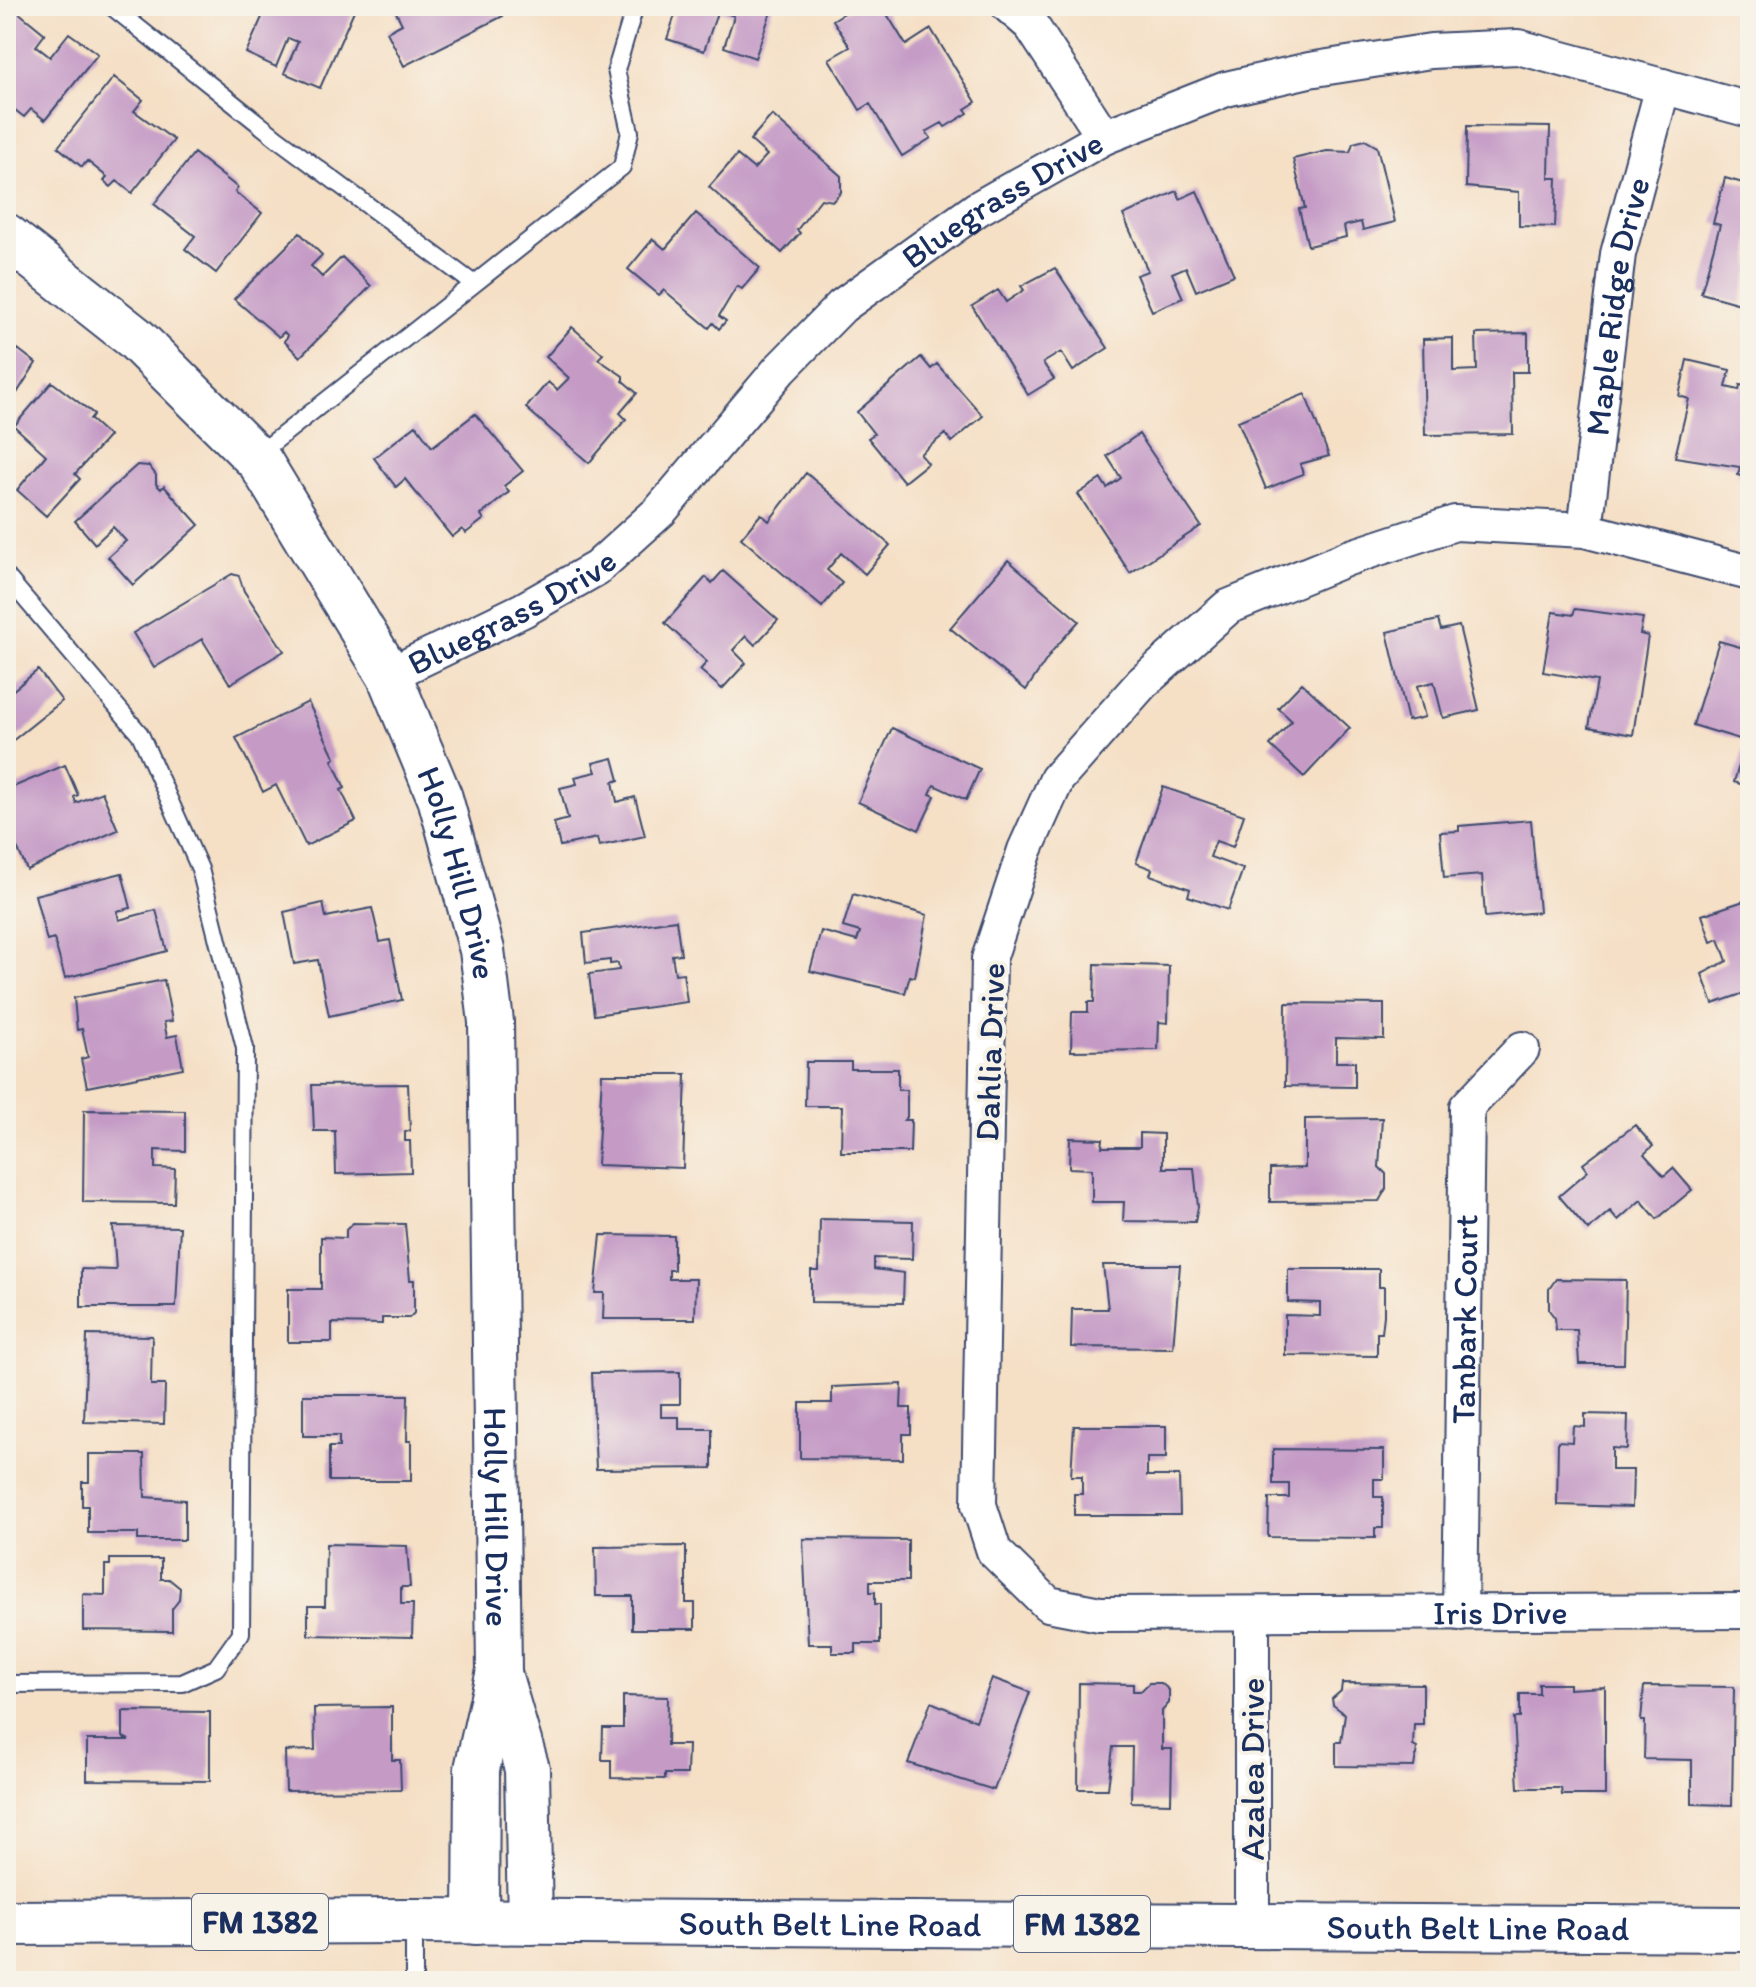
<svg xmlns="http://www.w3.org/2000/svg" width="1756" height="1987" font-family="Itim,sans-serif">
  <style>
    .building { fill: #c59bc6 }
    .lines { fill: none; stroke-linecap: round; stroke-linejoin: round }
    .lane-casing { stroke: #3c496d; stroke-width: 20 }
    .street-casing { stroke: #3c496d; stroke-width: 38 }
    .secondary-casing { stroke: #3c496d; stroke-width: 48 }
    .primary-casing { stroke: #3c496d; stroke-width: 48 }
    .lane { stroke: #fff; stroke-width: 16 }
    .street { stroke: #fff; stroke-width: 34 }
    .secondary { stroke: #fff; stroke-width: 44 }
    .primary { stroke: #fff; stroke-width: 44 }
    .labels { text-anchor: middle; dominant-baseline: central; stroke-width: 8; stroke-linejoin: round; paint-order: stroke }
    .shield { fill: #f7f3e8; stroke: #5d6a87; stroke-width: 2 }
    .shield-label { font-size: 32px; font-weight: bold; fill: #1b2f5e }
    .street-label { font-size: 34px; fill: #1b2f5e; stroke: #f7f3e8 }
  </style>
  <rect width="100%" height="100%" fill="#f7f3e8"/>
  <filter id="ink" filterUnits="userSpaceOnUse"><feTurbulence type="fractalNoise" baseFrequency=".0125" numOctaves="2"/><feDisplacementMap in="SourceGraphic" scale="16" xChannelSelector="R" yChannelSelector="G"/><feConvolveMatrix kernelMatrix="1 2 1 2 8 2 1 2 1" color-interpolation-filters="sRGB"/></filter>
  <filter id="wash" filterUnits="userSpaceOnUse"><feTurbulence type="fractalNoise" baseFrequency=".006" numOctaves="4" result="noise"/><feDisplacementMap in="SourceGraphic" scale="32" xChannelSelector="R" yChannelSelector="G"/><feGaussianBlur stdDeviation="1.8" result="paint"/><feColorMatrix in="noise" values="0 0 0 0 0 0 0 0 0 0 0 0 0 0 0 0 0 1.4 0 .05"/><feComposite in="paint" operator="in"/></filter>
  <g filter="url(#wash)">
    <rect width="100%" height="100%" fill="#f5dfc5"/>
    <g id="blocks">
      <path class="building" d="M 267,6 L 356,6 L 320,88 L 284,73 L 298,42 L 288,38 L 276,67 L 246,53 Z
        M 393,6 L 498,6 L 503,16 L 404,66 L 387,32 L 402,24 Z
        M 678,6 L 773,6 L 755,58 L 724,47 L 734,16 L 718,10 L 704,51 L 667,39 Z
        M 856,6 L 882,6 L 906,45 L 931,29 L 976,102 L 965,109 L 968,113 L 945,127 L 942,123 L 926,132 L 931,138 L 902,156 L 870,104 L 860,110 L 829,59 L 850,47 L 833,20 Z
        M 18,12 L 45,34 L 36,46 L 50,57 L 69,33 L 98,54 L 45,120 L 31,109 L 24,117 L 6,103 L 6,27 Z
        M 114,77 L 143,100 L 134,111 L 174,140 L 132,193 L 117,181 L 111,187 L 104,181 L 107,177 L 87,161 L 82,167 L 58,147 Z
        M 772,115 L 841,176 L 841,192 L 833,201 L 821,199 L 797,230 L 800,233 L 782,253 L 709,187 L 737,155 L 754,169 L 767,155 L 750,140 Z
        M 1467,126 L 1550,127 L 1549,178 L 1557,178 L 1555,227 L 1519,226 L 1519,192 L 1466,187 Z
        M 1365,140 L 1377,147 L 1395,222 L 1363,230 L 1361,222 L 1344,226 L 1346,237 L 1308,246 L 1299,209 L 1305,208 L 1293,159 L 1327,151 L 1350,152 L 1353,143 Z
        M 194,153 L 238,188 L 235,192 L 262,213 L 216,273 L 185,249 L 195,236 L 154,204 Z
        M 1725,178 L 1750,185 L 1750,269 L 1740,304 L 1701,293 L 1720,225 L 1713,223 Z
        M 1177,191 L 1180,199 L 1197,191 L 1234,275 L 1196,291 L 1186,267 L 1172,273 L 1183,298 L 1152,311 L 1136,275 L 1148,271 L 1123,215 Z
        M 696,213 L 760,268 L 742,289 L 737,286 L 719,316 L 726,321 L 719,329 L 713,323 L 709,328 L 664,290 L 659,295 L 628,269 L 653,239 L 665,249 Z
        M 300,233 L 322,255 L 311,266 L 322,277 L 342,257 L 371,286 L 300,357 L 284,341 L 288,336 L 284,332 L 279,337 L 234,299 Z
        M 1055,268 L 1108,348 L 1073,371 L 1061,352 L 1043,363 L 1054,379 L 1028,395 L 972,306 L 998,290 L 1006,302 L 1024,290 L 1021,286 Z
        M 572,327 L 603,354 L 598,359 L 623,376 L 623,381 L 637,393 L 620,413 L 626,419 L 589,463 L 526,408 L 548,382 L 557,390 L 569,378 L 546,357 Z
        M 1528,333 L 1528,372 L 1512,372 L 1513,434 L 1425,435 L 1423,339 L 1453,338 L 1453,371 L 1477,370 L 1476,334 Z
        M 6,336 L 11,340 L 6,346 L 15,352 L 18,349 L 36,363 L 17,393 L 6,402 Z
        M 921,357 L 931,369 L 937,364 L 983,416 L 952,442 L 945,434 L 920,454 L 928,463 L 904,482 L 868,438 L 874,434 L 857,412 Z
        M 1687,360 L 1730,370 L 1726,387 L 1739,390 L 1740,385 L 1750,387 L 1750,478 L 1738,475 L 1740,467 L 1675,457 L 1689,399 L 1679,396 Z
        M 52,382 L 94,414 L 90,419 L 109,436 L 75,474 L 80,479 L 46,516 L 17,490 L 46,455 L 14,426 Z
        M 1305,394 L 1329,456 L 1300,464 L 1303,474 L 1266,489 L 1238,421 Z
        M 475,414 L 523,471 L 504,486 L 509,492 L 481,515 L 484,519 L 466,533 L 462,529 L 452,537 L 405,479 L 396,487 L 374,458 L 416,425 L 432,447 Z
        M 1139,434 L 1201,526 L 1130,573 L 1078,494 L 1101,479 L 1107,488 L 1121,478 L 1107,456 Z
        M 137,465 L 149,466 L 156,475 L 156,484 L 161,489 L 164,486 L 199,525 L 133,585 L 108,557 L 126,541 L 113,527 L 95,544 L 75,521 Z
        M 806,473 L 890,545 L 865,574 L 841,553 L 827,570 L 842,583 L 822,607 L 741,538 L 761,514 L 769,521 Z
        M 1008,560 L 1079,621 L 1053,650 L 1026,690 L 950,628 Z
        M 723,571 L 778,620 L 755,645 L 746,636 L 733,650 L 746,663 L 722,689 L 700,670 L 707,662 L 665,623 L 706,577 L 712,583 Z
        M 232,574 L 239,576 L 244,591 L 284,651 L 230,684 L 202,639 L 154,668 L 133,633 Z
        M 1575,609 L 1643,618 L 1640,634 L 1648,636 L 1633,735 L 1589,727 L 1597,681 L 1543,672 L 1553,612 L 1573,615 Z
        M 1438,620 L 1441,630 L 1459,626 L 1479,710 L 1443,718 L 1434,682 L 1417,686 L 1425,717 L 1408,721 L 1387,632 Z
        M 1719,641 L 1747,649 L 1744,660 L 1750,663 L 1750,787 L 1734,782 L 1746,741 L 1693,725 Z
        M 38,670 L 62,701 L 6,746 L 6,684 L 12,691 Z
        M 1302,683 L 1350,728 L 1304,777 L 1270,745 L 1292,721 L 1278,708 Z
        M 308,702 L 335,758 L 332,760 L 345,788 L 341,790 L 356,821 L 306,846 L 276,785 L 263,792 L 236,738 Z
        M 892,728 L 980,769 L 966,800 L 934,785 L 930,794 L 935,796 L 919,830 L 858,802 Z
        M 613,758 L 619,780 L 613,782 L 617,802 L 635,797 L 645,836 L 599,846 L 597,838 L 560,846 L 554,823 L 568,819 L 560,788 L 577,784 L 575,777 L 596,772 L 593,763 Z
        M 65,765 L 78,795 L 74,797 L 76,803 L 102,792 L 118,830 L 27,870 L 6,822 L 6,790 Z
        M 1163,787 L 1244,815 L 1233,847 L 1216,841 L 1210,857 L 1243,869 L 1228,910 L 1188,896 L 1190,889 L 1150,875 L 1152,869 L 1136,863 Z
        M 1531,820 L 1539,912 L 1485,917 L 1482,875 L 1444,878 L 1440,832 L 1459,831 L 1459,826 Z
        M 122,873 L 131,908 L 117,911 L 119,920 L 156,910 L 167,951 L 65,978 L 54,939 L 47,941 L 35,895 Z
        M 853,894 L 927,915 L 915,977 L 910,976 L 905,993 L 810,971 L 821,931 L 857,941 L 860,932 L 843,927 Z
        M 1750,899 L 1750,991 L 1713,1004 L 1702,974 L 1727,961 L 1719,939 L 1711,942 L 1702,915 Z
        M 323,903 L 326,917 L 372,908 L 380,942 L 390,940 L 402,1000 L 329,1016 L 318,960 L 294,964 L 284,912 Z
        M 676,920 L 681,954 L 672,955 L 675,974 L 683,973 L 687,1002 L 594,1015 L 589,974 L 619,970 L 618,963 L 610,964 L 610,960 L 586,963 L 583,933 Z
        M 1095,964 L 1169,966 L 1168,1023 L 1159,1022 L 1158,1050 L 1071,1051 L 1072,1012 L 1088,1012 L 1088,1002 L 1094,1002 Z
        M 164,980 L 172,1021 L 164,1022 L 167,1037 L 177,1035 L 183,1068 L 87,1087 L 81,1059 L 88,1057 L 82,1029 L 77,1030 L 74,998 Z
        M 1286,1003 L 1384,1004 L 1384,1039 L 1336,1038 L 1336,1062 L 1355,1062 L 1355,1087 L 1285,1086 Z
        M 806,1062 L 851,1062 L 851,1069 L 898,1069 L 898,1090 L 907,1090 L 907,1117 L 904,1120 L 911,1120 L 910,1152 L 841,1152 L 842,1106 L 805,1106 Z
        M 602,1074 L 686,1074 L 683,1168 L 597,1165 Z
        M 408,1084 L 410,1131 L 405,1132 L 405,1141 L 410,1141 L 411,1172 L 336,1174 L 335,1131 L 314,1131 L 312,1085 Z
        M 84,1110 L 185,1111 L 185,1151 L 155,1150 L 155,1168 L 175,1169 L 174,1203 L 83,1202 Z
        M 1382,1118 L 1379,1167 L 1386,1174 L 1386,1189 L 1379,1201 L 1270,1202 L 1270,1169 L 1305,1168 L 1305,1119 Z
        M 1635,1125 L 1653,1146 L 1644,1154 L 1664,1176 L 1673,1168 L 1692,1190 L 1657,1219 L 1641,1200 L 1618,1220 L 1610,1211 L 1588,1230 L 1559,1196 L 1588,1171 L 1583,1164 Z
        M 1140,1133 L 1163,1134 L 1163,1168 L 1194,1168 L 1198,1207 L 1195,1222 L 1123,1221 L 1124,1202 L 1092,1202 L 1092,1169 L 1069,1168 L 1070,1138 L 1103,1139 L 1102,1147 L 1140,1147 Z
        M 820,1219 L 913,1221 L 912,1259 L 874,1258 L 874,1269 L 904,1273 L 903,1303 L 811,1302 L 811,1271 L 819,1271 Z
        M 353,1223 L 405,1224 L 410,1280 L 414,1280 L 414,1313 L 409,1318 L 382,1318 L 382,1324 L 332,1323 L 332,1342 L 288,1342 L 288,1289 L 321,1289 L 321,1237 L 346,1238 L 346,1230 Z
        M 113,1226 L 180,1227 L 176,1307 L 81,1307 L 81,1269 L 116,1270 Z
        M 601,1235 L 674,1236 L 674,1270 L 669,1270 L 669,1279 L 696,1279 L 695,1319 L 603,1319 L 604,1293 L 595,1293 Z
        M 1103,1265 L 1180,1265 L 1173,1348 L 1071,1347 L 1072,1309 L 1108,1309 Z
        M 1288,1269 L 1379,1269 L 1379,1287 L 1384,1287 L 1384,1315 L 1382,1333 L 1377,1333 L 1377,1356 L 1285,1355 L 1285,1315 L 1320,1316 L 1320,1303 L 1288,1302 Z
        M 1556,1279 L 1626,1280 L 1624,1364 L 1579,1364 L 1577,1330 L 1556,1330 L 1555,1318 L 1549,1310 L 1549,1289 Z
        M 87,1335 L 152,1336 L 151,1385 L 165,1385 L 164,1424 L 84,1422 Z
        M 680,1372 L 680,1404 L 661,1404 L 661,1417 L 679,1417 L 679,1429 L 712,1429 L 712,1468 L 596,1469 L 592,1373 Z
        M 902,1384 L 901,1408 L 911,1408 L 911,1434 L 903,1434 L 903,1459 L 800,1458 L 800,1403 L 832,1403 L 832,1387 Z
        M 303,1395 L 408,1395 L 407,1441 L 411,1441 L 411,1481 L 329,1481 L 329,1447 L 339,1447 L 339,1436 L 303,1436 Z
        M 1585,1414 L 1628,1415 L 1627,1449 L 1612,1448 L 1612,1470 L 1633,1470 L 1632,1507 L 1557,1505 L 1558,1441 L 1572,1442 L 1573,1426 L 1585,1427 Z
        M 1074,1426 L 1166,1426 L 1166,1458 L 1147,1458 L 1147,1476 L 1179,1476 L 1180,1515 L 1074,1515 L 1074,1494 L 1082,1494 L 1082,1476 L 1071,1476 Z
        M 1273,1449 L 1384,1450 L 1384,1479 L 1374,1479 L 1374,1497 L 1383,1497 L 1383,1528 L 1375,1528 L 1375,1538 L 1268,1537 L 1269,1498 L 1289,1498 L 1289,1484 L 1273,1484 Z
        M 89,1454 L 144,1454 L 145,1497 L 185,1500 L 185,1540 L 138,1540 L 138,1533 L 88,1533 L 88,1506 L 82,1506 L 82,1482 L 89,1482 Z
        M 803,1539 L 908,1540 L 908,1581 L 870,1581 L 870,1592 L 875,1592 L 875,1604 L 880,1604 L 880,1644 L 856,1644 L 856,1653 L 832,1653 L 832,1644 L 808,1644 Z
        M 326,1544 L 407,1546 L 410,1587 L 401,1587 L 401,1604 L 413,1604 L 412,1637 L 308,1635 L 308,1606 L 325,1606 Z
        M 686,1546 L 686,1603 L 695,1603 L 695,1629 L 632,1629 L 632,1596 L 596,1596 L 595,1547 Z
        M 110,1559 L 161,1559 L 161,1579 L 169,1579 L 180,1588 L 179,1600 L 172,1609 L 172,1631 L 83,1630 L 83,1594 L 105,1595 L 105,1565 L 110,1565 Z
        M 992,1678 L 1030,1692 L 994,1790 L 908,1763 L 931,1702 L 976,1721 Z
        M 1079,1683 L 1133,1684 L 1133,1691 L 1141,1691 L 1149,1683 L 1161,1683 L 1169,1690 L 1169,1703 L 1162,1711 L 1162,1749 L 1172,1749 L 1171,1803 L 1131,1802 L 1132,1747 L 1113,1747 L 1108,1789 L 1078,1789 Z
        M 1342,1683 L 1423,1684 L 1423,1724 L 1414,1724 L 1413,1746 L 1417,1748 L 1414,1767 L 1336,1766 L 1336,1742 L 1341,1742 L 1345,1714 L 1333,1705 L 1332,1699 L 1341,1691 Z
        M 1539,1684 L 1569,1684 L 1569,1689 L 1605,1687 L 1605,1795 L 1562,1795 L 1561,1788 L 1518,1788 L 1514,1718 L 1520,1718 L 1520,1694 L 1539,1694 Z
        M 1644,1686 L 1734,1687 L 1732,1805 L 1692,1804 L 1692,1760 L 1644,1759 L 1645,1721 L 1641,1721 Z
        M 623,1696 L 668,1697 L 667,1745 L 688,1745 L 687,1774 L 665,1774 L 665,1779 L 611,1778 L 611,1760 L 602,1760 L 603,1728 L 623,1728 Z
        M 392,1707 L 392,1760 L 400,1760 L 401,1790 L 286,1791 L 285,1751 L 315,1750 L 314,1708 Z
        M 123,1711 L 210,1712 L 210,1781 L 87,1780 L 87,1740 L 129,1740 L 123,1737 Z"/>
    </g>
  </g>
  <g filter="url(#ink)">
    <use href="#blocks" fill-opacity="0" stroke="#3c496d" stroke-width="2"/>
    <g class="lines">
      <defs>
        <path id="lane" d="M 111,6 L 278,139 L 474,284 L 256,456
          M 474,284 L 622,167 L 630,132 L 616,70 L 635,6
          M 6,576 L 140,734 L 200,869 L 245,1048 L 241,1633 L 216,1668 L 182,1683 L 6,1684
          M 414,1923 L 414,1981"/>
        <g id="street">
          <path d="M 1009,6 L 1031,25 L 1104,137"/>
          <path id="s1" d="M 1585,530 L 1618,254 L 1663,86"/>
          <path id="s2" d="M 1750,573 L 1585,530 L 1455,523 L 1348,558 L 1228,607 L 1142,683 L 1057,779 L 1025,850 L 989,959 L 979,1505 L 994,1551 L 1048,1604 L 1100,1614 L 1750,1611"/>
          <path id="s3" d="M 389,675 L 523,610 L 597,568 L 660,511 L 780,369 L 842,306 L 977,209 L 1104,137 L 1226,89 L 1309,70 L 1431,51 L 1518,47 L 1750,110"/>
          <path id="s4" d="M 1460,1613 L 1467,1107 L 1522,1049"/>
          <path d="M 1252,1614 L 1252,1925"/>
        </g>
        <g id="secondary">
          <path id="s5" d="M 6,236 L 135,338 L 260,462 L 389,675 L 440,798 L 482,950 L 491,1022 L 499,1671 L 477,1769 L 476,1922"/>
          <path d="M 500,1677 L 527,1769 L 530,1922"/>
        </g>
        <g id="primary">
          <path id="s6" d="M 6,1923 L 414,1921 L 1750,1929"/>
        </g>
      </defs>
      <use href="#lane" class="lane-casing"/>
      <use href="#street" class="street-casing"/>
      <use href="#secondary" class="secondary-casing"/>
      <use href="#primary" class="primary-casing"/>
      <use href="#lane" class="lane"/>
      <use href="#street" class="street"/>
      <use href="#secondary" class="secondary"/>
      <use href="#primary" class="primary"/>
    </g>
  </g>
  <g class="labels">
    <g class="shield">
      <rect x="192" y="1894" width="136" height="56" rx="6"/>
      <rect x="1014" y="1896" width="136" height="56" rx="6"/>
    </g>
    <g class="shield-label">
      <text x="260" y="1922">FM 1382</text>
      <text x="1082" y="1924">FM 1382</text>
    </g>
    <g class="street-label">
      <text stroke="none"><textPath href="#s3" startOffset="786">Bluegrass Drive</textPath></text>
      <text stroke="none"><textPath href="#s1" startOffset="226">Maple Ridge Drive</textPath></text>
      <text stroke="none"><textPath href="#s3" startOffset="138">Bluegrass Drive</textPath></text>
      <text stroke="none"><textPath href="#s5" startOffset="800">Holly Hill Drive</textPath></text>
      <text transform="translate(990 1052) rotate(-88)">Dahlia Drive</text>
      <text stroke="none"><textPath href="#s4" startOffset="294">Tanbark Court</textPath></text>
      <text stroke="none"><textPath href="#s5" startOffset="1448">Holly Hill Drive</textPath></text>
      <text stroke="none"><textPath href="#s2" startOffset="2102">Iris Drive</textPath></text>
      <text transform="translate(1252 1769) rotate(-90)">Azalea Drive</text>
      <text stroke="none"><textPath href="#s6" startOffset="824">South Belt Line Road</textPath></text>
      <text stroke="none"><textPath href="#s6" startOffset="1472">South Belt Line Road</textPath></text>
    </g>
  </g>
  <rect width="1756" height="1987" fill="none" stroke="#f7f3e8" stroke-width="32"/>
</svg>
